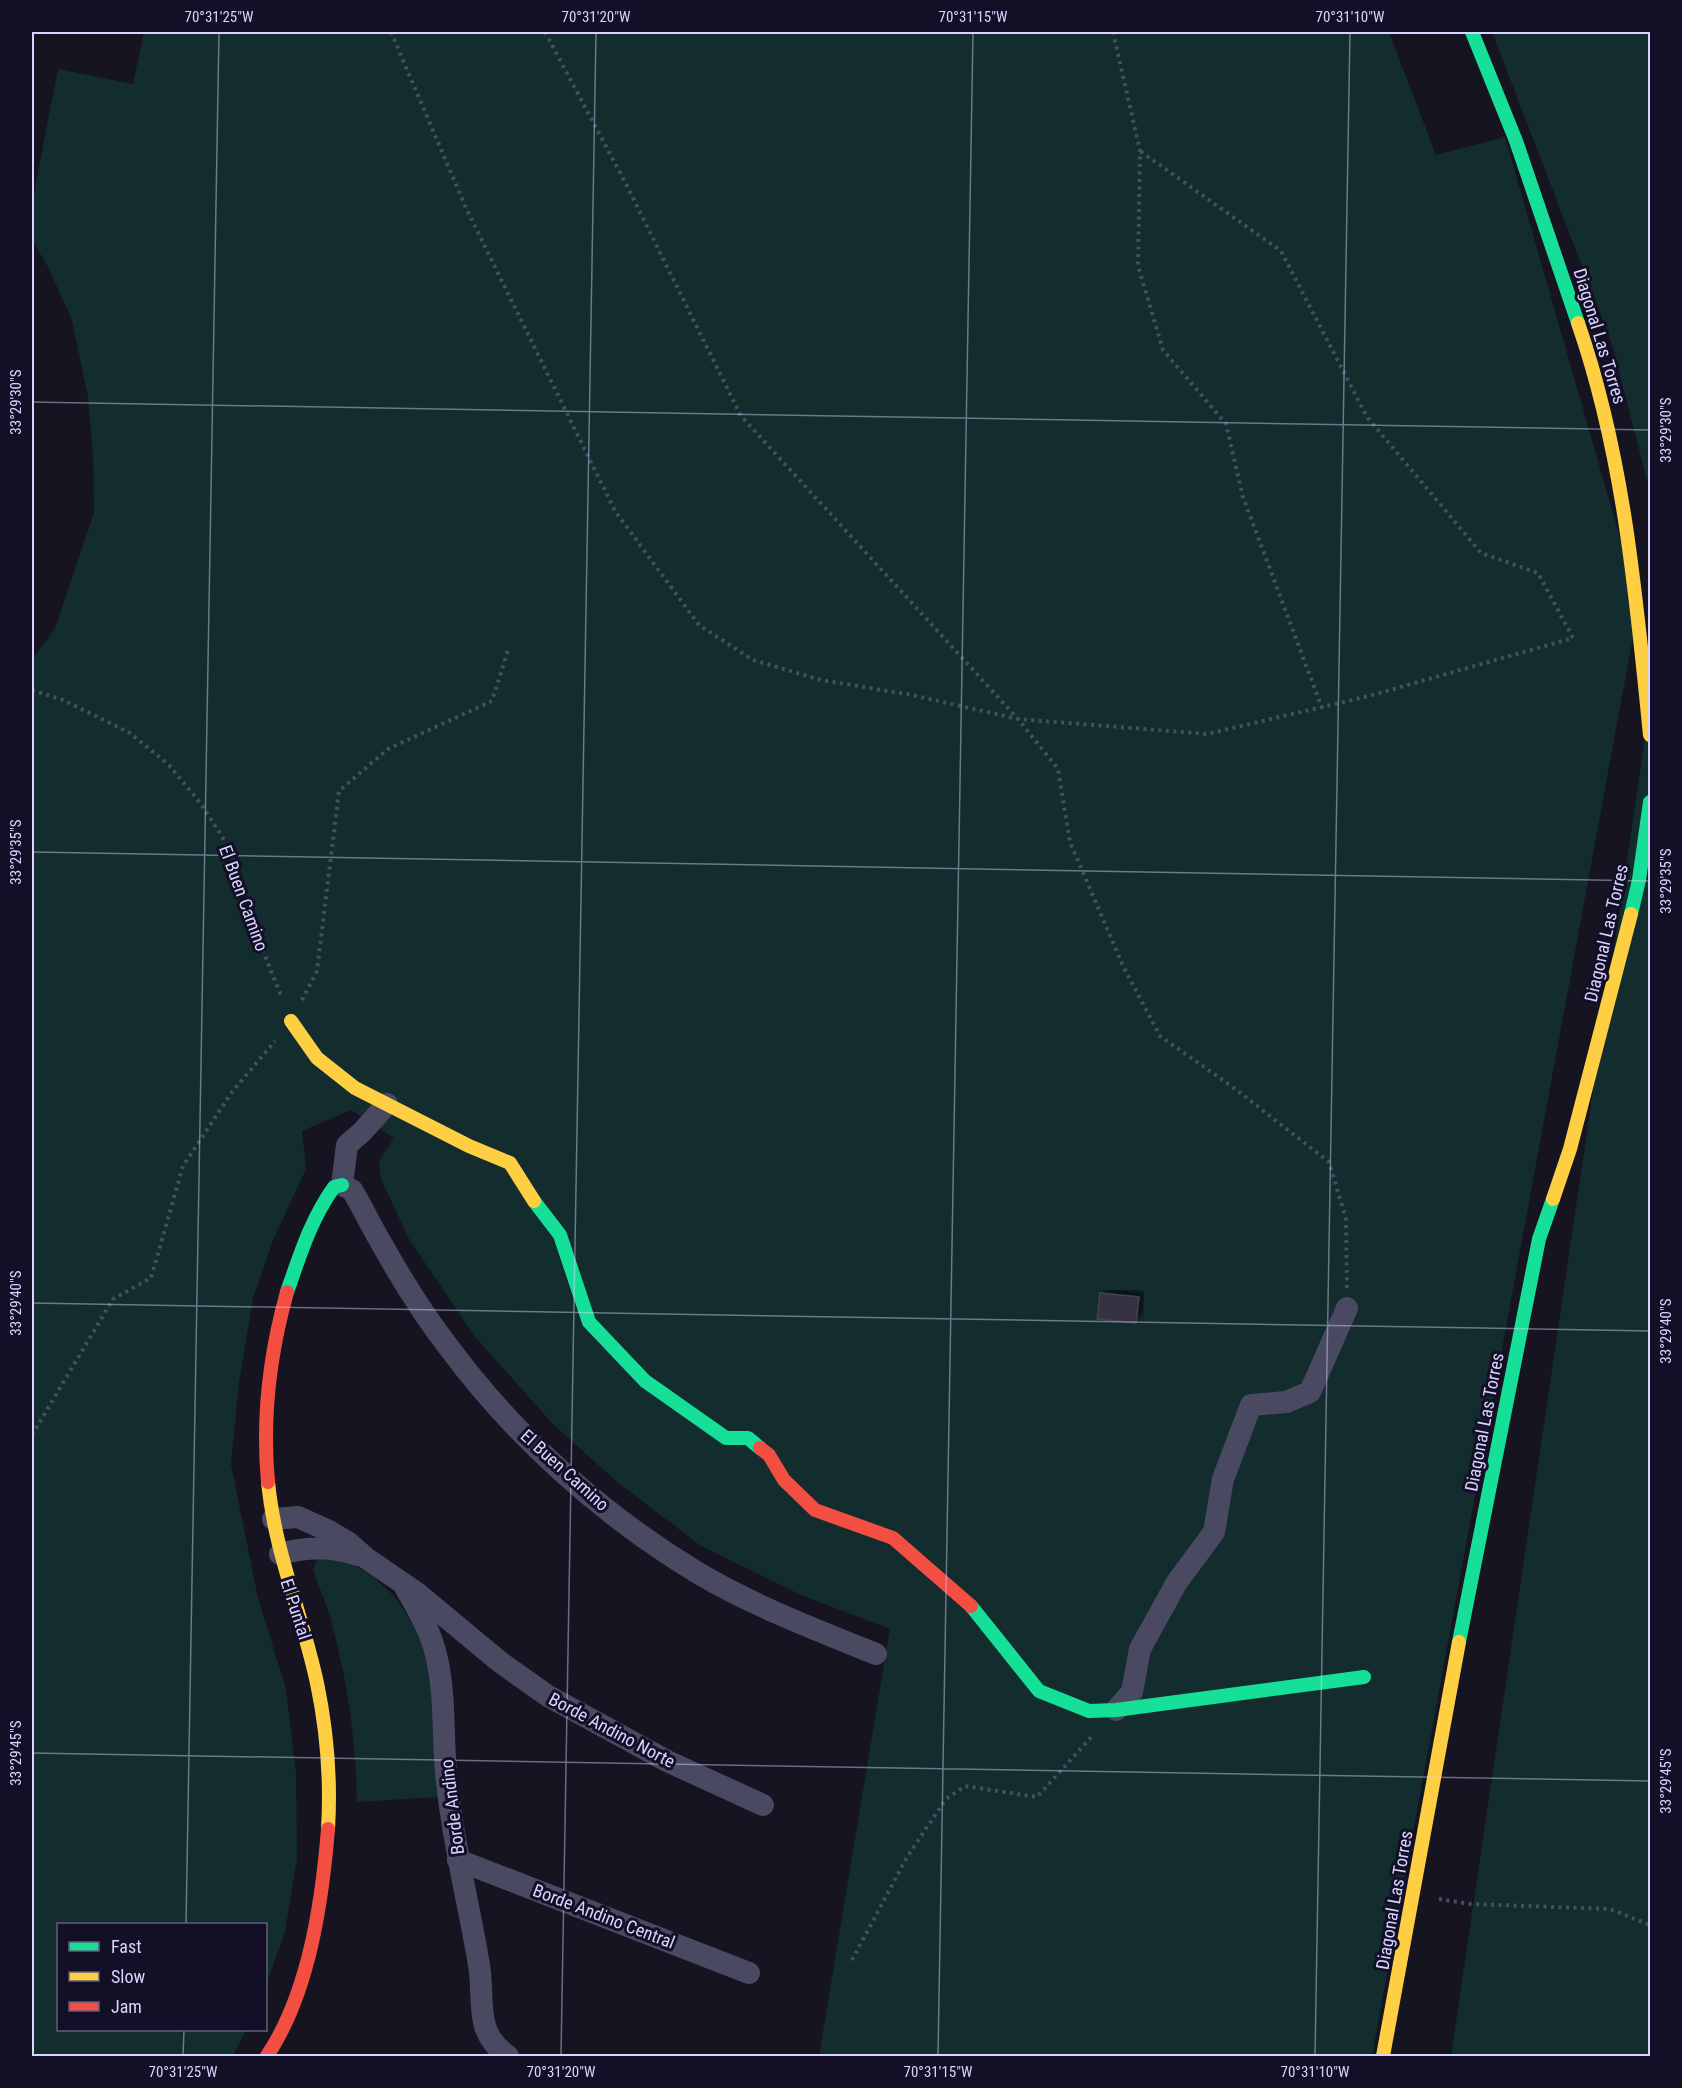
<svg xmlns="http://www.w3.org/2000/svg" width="1682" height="2088" font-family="'Roboto Condensed',sans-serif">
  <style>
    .green { fill: #132c2d }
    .building { fill: #343243; stroke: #433f54; stroke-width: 1.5; filter: url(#shadow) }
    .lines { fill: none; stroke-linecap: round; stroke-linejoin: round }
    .path { stroke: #44505f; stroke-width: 4; stroke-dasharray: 3 4.5; stroke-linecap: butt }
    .street { stroke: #4a4962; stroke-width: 22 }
    .fast { stroke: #16e098; stroke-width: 14 }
    .slow { stroke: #ffcf43; stroke-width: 14 }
    .jam { stroke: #f24e42; stroke-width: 14 }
    .ticks { fill: none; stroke: #d9d4ff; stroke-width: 1.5; stroke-opacity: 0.45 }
    .labels { text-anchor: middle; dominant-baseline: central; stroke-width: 6; stroke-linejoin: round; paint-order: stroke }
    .street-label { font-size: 18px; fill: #d9d4ff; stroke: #130f26 }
    .neatline { fill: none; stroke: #d9d4ff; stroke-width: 2 }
    .ticks-label { font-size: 15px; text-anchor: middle; fill: #d9d4ff }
  </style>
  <defs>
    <filter id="shadow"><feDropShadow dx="5.5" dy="-5.5" stdDeviation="3" flood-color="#0009"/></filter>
  </defs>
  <rect width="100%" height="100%" fill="#161421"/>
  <path class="green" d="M 144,32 L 1389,32 L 1436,155 L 1505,137 L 1639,604 L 1372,2056 L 819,2056 L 890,1629 L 801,1595 L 701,1546 L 617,1482 L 553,1424 L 475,1337 L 409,1239 L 381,1179 L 379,1161 L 394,1138 L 351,1110 L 302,1131 L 306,1169 L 274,1238 L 253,1298 L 239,1382 L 231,1464 L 258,1598 L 286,1689 L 296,1773 L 297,1858 L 285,1932 L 266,1985 L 266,1924 L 58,1924 L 58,2030 L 246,2030 L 233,2056 L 42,2056 L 32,2052 L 32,660 L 55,628 L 94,513 L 93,454 L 88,397 L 72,320 L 48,267 L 32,240 L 32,203 L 58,69 L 133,84 Z
    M 1492,32 L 1650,32 L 1650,492 L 1612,344 Z
    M 1650,704 L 1650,2056 L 1451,2056 Z
    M 325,1555 L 351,1563 L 374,1577 L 395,1597 L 415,1626 L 429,1664 L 439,1797 L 357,1802 C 356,1745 349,1691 335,1636 C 330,1613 321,1592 313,1570 L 317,1560 L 325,1560 Z"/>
  <path class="building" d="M 1100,1293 L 1139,1297 L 1136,1323 L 1097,1319 Z"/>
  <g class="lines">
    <path class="path" d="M 391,32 L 466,208 L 615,511 L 699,625 L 753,660 L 821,680 L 912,695 L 1018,719 L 1207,734 L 1369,696 L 1573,638 L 1538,573 L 1481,553 L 1367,417 L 1281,251 L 1140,151
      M 545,32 L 625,182 L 741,416 L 1018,719 L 1058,769 L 1070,842 L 1123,966 L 1160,1036 L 1234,1088 L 1329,1162 L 1346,1219 L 1347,1289
      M 1113,32 L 1140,151 L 1138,266 L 1163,350 L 1226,424 L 1243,497 L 1322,708
      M 32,690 L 63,700 L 130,733 L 169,765 L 201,804 L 230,849 L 261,946 L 282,998
      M 302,1000 L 317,971 L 339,791 L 388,749 L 492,701 L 508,650
      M 32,1435 L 113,1299 L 151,1278 L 183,1166 L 232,1092 L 275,1041
      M 1439,1899 L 1471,1904 L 1610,1909 L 1650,1925
      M 852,1960 L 907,1857 L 946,1799 L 965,1786 L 1037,1797 L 1093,1735"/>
    <path class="street" d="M 387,1104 L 362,1132 L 347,1145 L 342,1185 L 352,1190 C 363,1208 372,1228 383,1246 C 402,1280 423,1314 447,1345 C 514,1436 602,1515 698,1573 C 754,1606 816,1630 876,1654
      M 273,1519 L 298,1517 L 329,1531 L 349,1543 L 366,1558 L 417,1593 L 500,1662 L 548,1696 L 667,1761 L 763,1805
      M 280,1554 C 305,1547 332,1546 358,1555
      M 406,1589 C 419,1611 432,1634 437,1659 C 446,1699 442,1741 447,1782 C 453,1844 469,1904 479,1965 C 485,2001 473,2032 508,2056
      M 1116,1710 L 1132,1692 L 1140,1649 L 1177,1582 L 1214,1532 L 1223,1479 L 1251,1405 L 1286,1402 L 1310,1392 L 1347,1308
      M 458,1860 L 749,1973"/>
    <path class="fast" d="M 1472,32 L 1516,141 L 1578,323
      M 1631,914 L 1639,880 L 1650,802
      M 534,1201 L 560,1235 L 589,1322 L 645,1381 L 726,1438 L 748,1438 L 760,1448
      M 287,1292 C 300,1255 311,1219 334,1187 L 342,1185
      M 971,1606 L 1039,1691 L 1089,1711 L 1116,1710 L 1364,1677
      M 1459,1642 L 1539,1239 L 1553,1199"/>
    <path class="slow" d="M 1578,323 C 1624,456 1636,596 1650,735
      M 291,1021 L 317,1058 L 355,1088 L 469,1146 L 510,1163 L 534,1201
      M 1553,1199 L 1570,1149 L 1631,914
      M 268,1482 C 275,1554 302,1613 317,1683 C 327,1731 331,1780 328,1829
      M 1383,2056 L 1459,1642"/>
    <path class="jam" d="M 760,1448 L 769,1455 L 784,1480 L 815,1510 L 893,1538 L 971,1606
      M 268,1482 C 262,1418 270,1353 287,1292
      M 267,2056 C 309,1993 322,1903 328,1829"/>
  </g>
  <path class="ticks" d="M 32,402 L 1650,430M 32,852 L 1650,881M 32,1303 L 1650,1331M 32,1753 L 1650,1781M 186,1924 L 219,32M 183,2056 L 184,2030M 561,2056 L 596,32M 938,2056 L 973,32M 1315,2056 L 1350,32"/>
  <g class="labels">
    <g class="street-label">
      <text transform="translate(1600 336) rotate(73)">Diagonal Las Torres</text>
      <text transform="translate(244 898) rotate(70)">El Buen Camino</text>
      <text transform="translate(1606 933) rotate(-77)">Diagonal Las Torres</text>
      <text transform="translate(1484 1422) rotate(-79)">Diagonal Las Torres</text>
      <text transform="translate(565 1470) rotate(42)">El Buen Camino</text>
      <text transform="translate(296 1609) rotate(72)">El Puntal</text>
      <text transform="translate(612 1730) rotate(28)">Borde Andino Norte</text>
      <text transform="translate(452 1807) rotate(-97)">Borde Andino</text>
      <text transform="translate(1394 1900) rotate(-80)">Diagonal Las Torres</text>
      <text transform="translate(604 1916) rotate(21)">Borde Andino Central</text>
    </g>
  </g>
  <rect width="1682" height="2088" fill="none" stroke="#130f26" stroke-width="66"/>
  <rect x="57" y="1923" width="210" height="108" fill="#130f26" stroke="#625e7d" stroke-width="1.5"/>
  <rect x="69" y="1942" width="30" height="9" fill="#16e098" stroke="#625e7d" stroke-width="1.5"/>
  <text x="111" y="1953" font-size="18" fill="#d9d4ff">Fast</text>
  <rect x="69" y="1972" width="30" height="9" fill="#ffcf43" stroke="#625e7d" stroke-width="1.5"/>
  <text x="111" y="1983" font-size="18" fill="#d9d4ff">Slow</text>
  <rect x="69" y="2002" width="30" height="9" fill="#f24e42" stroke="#625e7d" stroke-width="1.5"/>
  <text x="111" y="2013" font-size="18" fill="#d9d4ff">Jam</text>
  <rect x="33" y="33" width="1616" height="2022" class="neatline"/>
  <g class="ticks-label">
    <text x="219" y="22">70°31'25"W</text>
    <text x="596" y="22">70°31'20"W</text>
    <text x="973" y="22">70°31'15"W</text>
    <text x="1350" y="22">70°31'10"W</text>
    <text transform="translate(16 402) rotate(-90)" y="5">33°29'30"S</text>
    <text transform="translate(1666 430) rotate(-90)" y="5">33°29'30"S</text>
    <text transform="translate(16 852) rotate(-90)" y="5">33°29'35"S</text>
    <text transform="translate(1666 881) rotate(-90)" y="5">33°29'35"S</text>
    <text transform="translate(16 1303) rotate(-90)" y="5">33°29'40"S</text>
    <text transform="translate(1666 1331) rotate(-90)" y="5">33°29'40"S</text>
    <text transform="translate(16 1753) rotate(-90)" y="5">33°29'45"S</text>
    <text transform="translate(1666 1781) rotate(-90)" y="5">33°29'45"S</text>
    <text x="183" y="2077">70°31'25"W</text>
    <text x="561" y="2077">70°31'20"W</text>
    <text x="938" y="2077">70°31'15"W</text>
    <text x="1315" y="2077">70°31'10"W</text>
  </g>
</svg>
